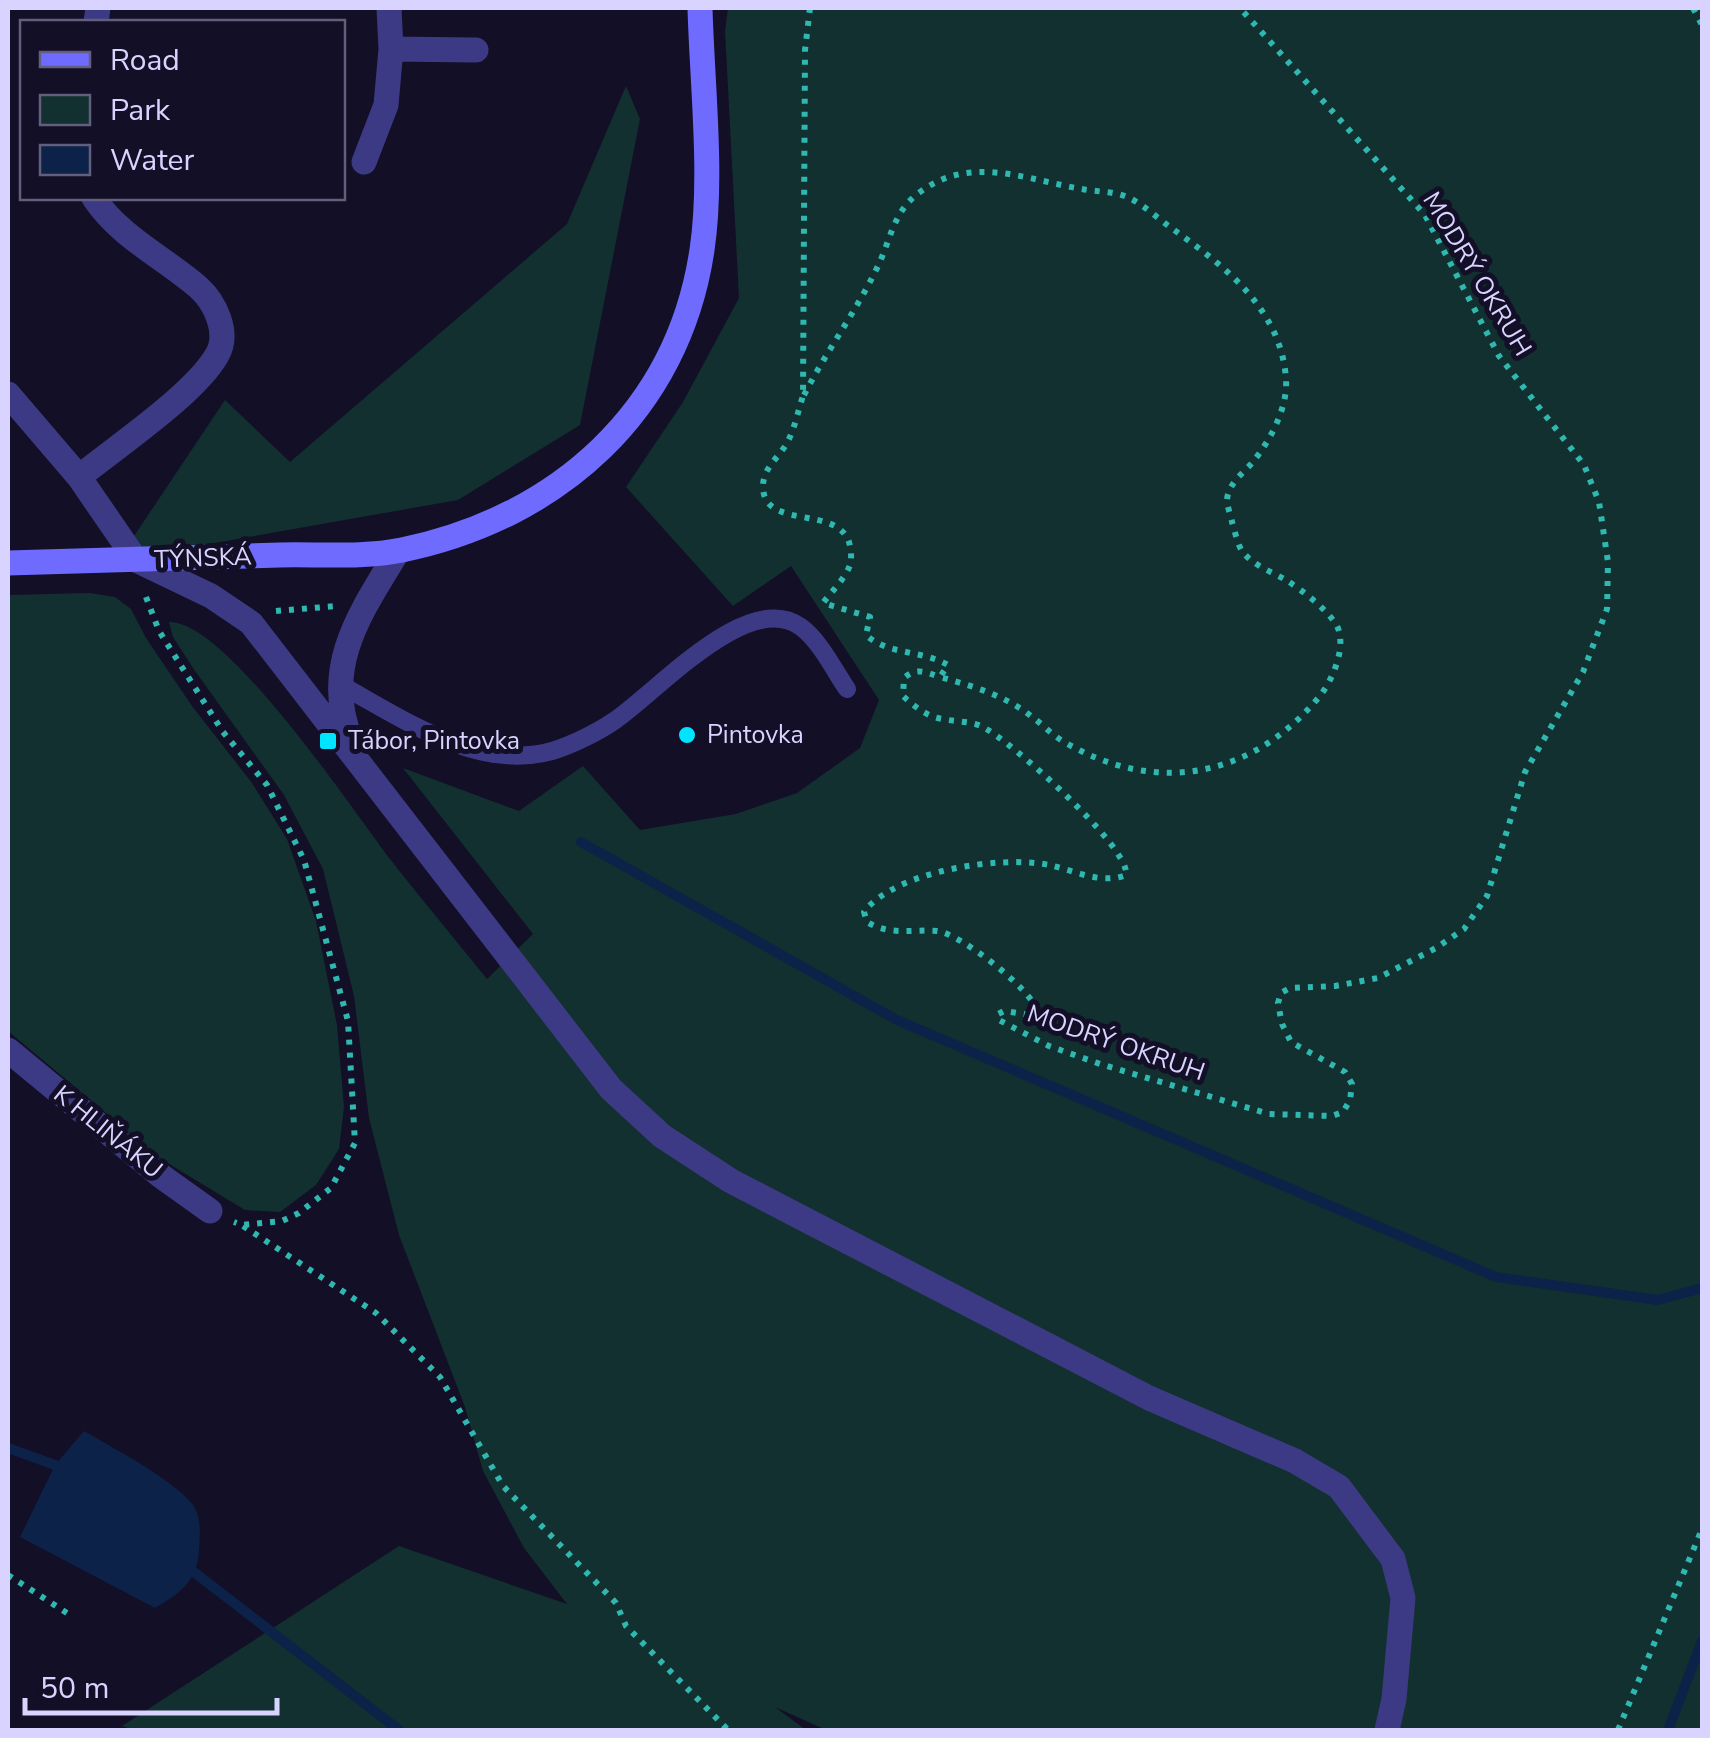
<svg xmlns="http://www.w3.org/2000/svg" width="1710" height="1738" font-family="'Nunito Sans',sans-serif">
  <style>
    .green { fill: #12302f }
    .water { fill: #0c2248 }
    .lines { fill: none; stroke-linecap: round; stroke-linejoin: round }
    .stream { stroke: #0c2248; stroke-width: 10 }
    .path { stroke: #2fb8b0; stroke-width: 6; stroke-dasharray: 5 8; stroke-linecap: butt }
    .service { stroke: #3d3a85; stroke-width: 18 }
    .minor { stroke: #3d3a85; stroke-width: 25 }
    .tertiary { stroke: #3d3a85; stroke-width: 25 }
    .secondary { stroke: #6f6bff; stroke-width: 25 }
    .poi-dot { fill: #00e5ff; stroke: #130f26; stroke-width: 4 }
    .labels { text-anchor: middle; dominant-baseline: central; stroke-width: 10; stroke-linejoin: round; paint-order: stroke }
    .street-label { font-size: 25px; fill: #d9d4ff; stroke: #130f26 }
    .poi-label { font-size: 25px; fill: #d9d4ff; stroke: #130f26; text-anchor: start }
  </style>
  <rect width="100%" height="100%" fill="#130f26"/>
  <path class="green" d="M 728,8 L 1702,8 L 1702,1730 L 826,1730 L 775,1707 L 806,1730 L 134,1730 L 122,1726 L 399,1546 L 567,1604 L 524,1548 L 483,1471 L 465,1407 L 399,1235 L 369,1118 L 354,996 L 323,869 L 284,795 L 193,668 L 173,637 L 169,622 C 226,620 354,812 390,859 C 422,900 455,939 487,979 L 533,934 L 403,768 L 519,811 L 583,766 L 640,830 L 736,814 L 797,793 L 860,748 L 879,700 L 791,566 L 733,606 L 626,487 L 683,402 L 739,298 L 725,31 Z
    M 626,86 L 640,119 L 580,425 L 458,500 L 118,560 L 225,400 L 290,462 L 567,224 Z
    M 90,593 L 115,597 L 131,609 L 146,638 L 192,706 L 252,783 L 287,839 L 316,921 L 337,1025 L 344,1107 L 339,1149 L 316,1185 L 280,1212 L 245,1210 L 161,1159 L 8,1031 L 8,595 Z"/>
  <path class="water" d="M 84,1431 C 113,1448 174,1480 193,1505 C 202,1518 200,1537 199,1551 C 197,1582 180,1593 155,1608 L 20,1537 L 55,1465 Z"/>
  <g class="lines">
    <path class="stream" d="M 581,842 L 897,1020 L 1496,1277 L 1658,1300 L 1702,1288
      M 8,1448 L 55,1465 L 66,1473
      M 186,1566 L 399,1730
      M 1668,1730 L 1702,1641"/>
    <path class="path" d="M 810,8 L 805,50 L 803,396 C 798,411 795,427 788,441 C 780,457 762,468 763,488 C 765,530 836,505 849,542 C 851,549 852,558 850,565 C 845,579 831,592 823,603 L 870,617 L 866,635 C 888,655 922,650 948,665 L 940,677 C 925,672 917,667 904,678 L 903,696 C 914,706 927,717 943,719 C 956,722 969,721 981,726 C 1009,739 1131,848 1126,875 C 1101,885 1073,870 1049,865 C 1000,855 895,871 864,912 L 867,922 C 890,936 912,929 937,931 C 959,933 1028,987 1036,1008 L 1031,1015 L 1004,1011 L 998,1014 L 999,1020 L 1049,1046 L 1100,1064 L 1269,1114 L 1332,1116 L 1343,1112 L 1350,1100 L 1352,1084 L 1345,1072 L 1291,1042 L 1282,1024 L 1278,1003 L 1281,993 L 1290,988 L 1335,986 L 1378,978 L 1436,948 L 1464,929 L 1487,896 L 1525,772 L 1583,672 L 1607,609 L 1608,562 L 1599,502 L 1584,465 L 1499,356 L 1425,215 L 1240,8
      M 1693,8 L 1702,25
      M 804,395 C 826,352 855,313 876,270 C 891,241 892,212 920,192 C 971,154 1027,180 1082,189 C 1096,192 1113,191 1127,197 C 1142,203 1157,218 1170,227 C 1224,266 1281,308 1286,379 C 1288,408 1270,441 1252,463 C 1243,473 1228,484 1227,500 C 1227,506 1231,516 1232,522 C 1235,531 1237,543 1242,551 C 1252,565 1272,572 1286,580 C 1303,591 1327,609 1337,626 C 1347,646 1333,680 1319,697 C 1251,779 1153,796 1061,740 C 1050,733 1041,723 1031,716 C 1004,695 972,686 940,677
      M 146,597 L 159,631 L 223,732 L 267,785 L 304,860 L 348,1021 L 355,1143 L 331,1188 L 299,1213 L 282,1221 L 242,1225 L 234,1222
      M 276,611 L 337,606
      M 243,1226 L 376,1313 L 440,1377 L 503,1486 L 616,1603 L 626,1626 L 728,1730
      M 8,1575 L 67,1613
      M 1618,1730 L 1702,1529"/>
    <path class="service" d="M 339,684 C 402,718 477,772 552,751 C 572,745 598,732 614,721 C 656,693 748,588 801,627 C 820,641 834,670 847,689"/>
    <path class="minor" d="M 96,22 L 98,8
      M 391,49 L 476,50
      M 364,162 L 386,105 L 391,49 L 389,8
      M 8,394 L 79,477 L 136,560
      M 79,477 C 116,447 195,394 217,355 C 230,333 215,302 198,287 C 163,257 119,236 94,198
      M 8,1050 L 161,1176 L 210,1211"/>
    <path class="tertiary" d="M 136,560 L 211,596 L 251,623 L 611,1089 L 662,1136 L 731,1181 L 1149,1398 L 1295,1461 L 1339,1487 L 1393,1559 L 1403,1598 L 1394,1699 L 1387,1730
      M 351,740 C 321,667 361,612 398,551"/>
    <path class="secondary" d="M 8,563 C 98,561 189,558 280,555 C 319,554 363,558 402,550 C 558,518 678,411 702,250 C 713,177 702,83 700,8"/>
  </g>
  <g class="poi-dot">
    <circle cx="687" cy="735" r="10"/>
    <rect x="318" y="731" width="20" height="20" rx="5"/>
  </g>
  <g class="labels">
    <g class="street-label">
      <text transform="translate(1477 274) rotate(59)">MODRÝ OKRUH</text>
      <text transform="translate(203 558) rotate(-2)">TÝNSKÁ</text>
      <text transform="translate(1116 1043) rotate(19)">MODRÝ OKRUH</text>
      <text transform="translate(108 1132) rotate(39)">K HLIŇÁKU</text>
    </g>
    <g class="poi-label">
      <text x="707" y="735">Pintovka</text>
      <text x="348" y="741">Tábor, Pintovka</text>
    </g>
  </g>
  <rect width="1710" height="1738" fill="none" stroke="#d9d4ff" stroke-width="20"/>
  <rect x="20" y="20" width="325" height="180" fill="#130f26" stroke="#625e7d" stroke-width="2.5"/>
  <rect x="40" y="52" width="50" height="15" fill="#6f6bff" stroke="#625e7d" stroke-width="2.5"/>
  <text x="110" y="70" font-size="30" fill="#d9d4ff">Road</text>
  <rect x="40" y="95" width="50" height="30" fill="#12302f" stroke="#625e7d" stroke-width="2.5"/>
  <text x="110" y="120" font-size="30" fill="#d9d4ff">Park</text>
  <rect x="40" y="145" width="50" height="30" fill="#0c2248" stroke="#625e7d" stroke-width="2.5"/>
  <text x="110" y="170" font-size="30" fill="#d9d4ff">Water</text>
  <path d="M25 1698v15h252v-15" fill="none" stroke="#d9d4ff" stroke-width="5"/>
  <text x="40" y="1698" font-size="30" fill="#d9d4ff" stroke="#130f26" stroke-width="8" paint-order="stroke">50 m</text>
</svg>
